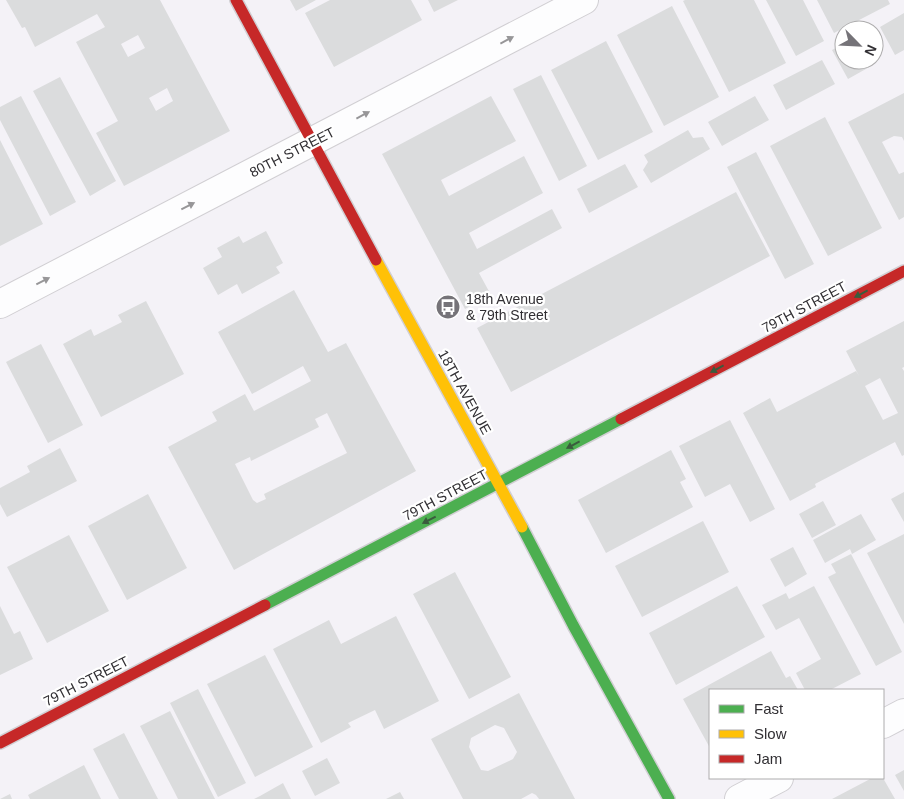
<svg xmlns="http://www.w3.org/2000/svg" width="904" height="799" font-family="Arial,sans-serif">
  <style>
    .building { fill: #dbdcdd; fill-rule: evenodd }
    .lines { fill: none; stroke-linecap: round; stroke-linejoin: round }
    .street-casing { stroke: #d1cfd3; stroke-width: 30 }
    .fast-casing { stroke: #d1cfd3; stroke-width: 14 }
    .slow-casing { stroke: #d1cfd3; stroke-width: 14 }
    .jam-casing { stroke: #d1cfd3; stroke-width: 14 }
    .street { stroke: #fdfdfe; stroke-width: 28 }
    .fast { stroke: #4caf50; stroke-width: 11 }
    .slow { stroke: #ffc107; stroke-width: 11 }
    .jam { stroke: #c62828; stroke-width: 11 }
    .oneway { fill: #979698 }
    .oneway2 { fill: #3a5c3d }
    .labels { text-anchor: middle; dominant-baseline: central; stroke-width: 4.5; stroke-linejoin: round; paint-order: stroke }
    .street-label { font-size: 14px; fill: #312f33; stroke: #fff }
    .poi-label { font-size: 14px; fill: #312f33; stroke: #fff; text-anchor: start }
  </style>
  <rect width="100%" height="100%" fill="#f4f2f7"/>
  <path class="building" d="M 6,0 L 160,0 L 230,131 L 124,186 L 96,133 L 118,121 L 76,42 L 105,27 L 97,14 L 35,47 L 25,27 L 22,28 ZM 138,35 L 145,48 L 128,57 L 121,44 ZM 167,88 L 173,101 L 156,111 L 149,98 Z
    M 290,0 L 316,0 L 296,11 Z
    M 330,0 L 411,0 L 422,20 L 334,67 L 305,13 Z
    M 428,0 L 458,0 L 434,12 Z
    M 685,0 L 754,0 L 786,63 L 729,92 L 683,1 Z
    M 766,0 L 803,0 L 824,41 L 796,56 Z
    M 817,0 L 888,0 L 890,4 L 834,33 Z
    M 672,6 L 719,97 L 664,126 L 617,35 Z
    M 904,13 L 904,50 L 895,55 L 880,27 Z
    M 606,41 L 653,132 L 598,160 L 551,70 Z
    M 844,44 L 844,60 L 870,60 L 873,65 L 848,79 L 832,50 Z
    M 822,60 L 835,84 L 786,110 L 773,85 Z
    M 541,75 L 587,166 L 559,181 L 513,89 Z
    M 60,77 L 116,181 L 90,196 L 33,91 Z
    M 904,93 L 904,141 L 902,137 L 894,136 L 882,142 L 899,174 L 904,172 L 904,217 L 899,220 L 848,122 Z
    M 21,96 L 76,202 L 50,216 L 0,120 L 0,107 Z
    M 491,96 L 516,141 L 441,180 L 449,196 L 524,156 L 543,193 L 469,233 L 477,249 L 552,209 L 562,228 L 479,273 L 491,295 L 465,309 L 382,154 Z
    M 755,96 L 769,120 L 722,146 L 708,122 Z
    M 825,117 L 882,228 L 828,256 L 770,146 Z
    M 688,130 L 693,138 L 703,137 L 710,149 L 651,183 L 643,170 L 648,162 L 644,155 Z
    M 0,140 L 43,224 L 0,246 Z
    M 756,152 L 814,264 L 785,279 L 727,167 Z
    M 625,164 L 638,187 L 589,213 L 577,189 Z
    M 736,192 L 770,256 L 511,392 L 477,328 Z
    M 266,231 L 283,263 L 276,267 L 280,273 L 242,294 L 237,284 L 218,295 L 203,268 L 222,257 L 217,248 L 239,236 L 243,243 Z
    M 294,290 L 328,352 L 346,343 L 416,471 L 234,570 L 168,447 L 217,421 L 212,412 L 245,394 L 254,411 L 311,381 L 303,366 L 252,394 L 218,332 ZM 327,413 L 347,453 L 264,494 L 266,499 L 257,503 L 253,500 L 235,464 L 250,457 L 251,461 L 319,427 L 315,419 Z
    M 146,301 L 184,374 L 101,417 L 63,344 L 91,329 L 94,336 L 122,322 L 118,315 Z
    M 904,321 L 904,367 L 902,368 L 904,371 L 904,455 L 902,456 L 895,442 L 815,484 L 816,487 L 790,501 L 743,413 L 770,398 L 777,412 L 856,371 L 859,376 L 846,351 ZM 880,378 L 898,413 L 883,420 L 865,386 Z
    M 41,344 L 83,425 L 48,443 L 6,362 Z
    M 730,420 L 775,509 L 750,522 L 730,484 L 705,497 L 679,446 Z
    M 60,448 L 77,481 L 7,517 L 0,504 L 0,488 L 30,472 L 27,466 Z
    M 671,450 L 686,479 L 680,482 L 693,507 L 606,553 L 578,500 Z
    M 904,492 L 904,522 L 891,499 Z
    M 148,494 L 187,568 L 127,600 L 88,526 Z
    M 823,501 L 836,525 L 812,538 L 799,514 Z
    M 861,514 L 876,540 L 852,554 L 850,549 L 825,563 L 813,540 Z
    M 703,521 L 729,572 L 642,617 L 615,566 Z
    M 904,534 L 904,624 L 867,553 Z
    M 69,535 L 109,611 L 47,643 L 7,567 Z
    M 793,547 L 807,574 L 785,587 L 770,559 Z
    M 851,554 L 902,652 L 876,666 L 828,577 L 836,573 L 831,564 Z
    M 455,572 L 511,677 L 469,699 L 413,594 Z
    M 737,586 L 765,637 L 676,685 L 649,633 Z
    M 814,586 L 861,674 L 830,690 L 805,690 L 796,673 L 821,659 L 799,618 L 776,630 L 762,605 L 786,593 L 789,599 Z
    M 0,606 L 14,634 L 20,631 L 33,659 L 0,675 Z
    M 396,616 L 439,701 L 384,729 L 375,710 L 348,723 L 351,727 L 321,743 L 273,649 L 329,620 L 341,644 Z
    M 771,651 L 786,678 L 790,676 L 798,690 L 710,690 L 710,748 L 683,699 Z
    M 265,655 L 313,747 L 255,777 L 207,684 Z
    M 198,689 L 246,783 L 218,797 L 170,703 Z
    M 519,693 L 575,799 L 539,799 L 536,795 L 532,793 L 521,799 L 463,799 L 431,739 ZM 495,725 L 504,728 L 517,752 L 513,759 L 488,771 L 481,770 L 469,747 L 471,738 Z
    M 170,711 L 215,799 L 178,799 L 174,791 L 140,726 Z
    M 124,733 L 158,799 L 119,799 L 93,749 Z
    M 327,758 L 340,783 L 315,796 L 302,771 Z
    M 84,765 L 101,799 L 30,799 L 28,795 Z
    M 904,770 L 904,791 L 895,775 Z
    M 872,778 L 883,778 L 895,799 L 832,799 Z
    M 283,783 L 291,799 L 254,799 L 260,796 Z
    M 400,792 L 404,799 L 386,799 Z
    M 10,794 L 12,799 L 0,799 Z"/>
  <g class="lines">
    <defs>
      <path id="street" d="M 0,304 L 584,0
        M 883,724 L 904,713
        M 739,799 L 779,778"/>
      <path id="fast" d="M 522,527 L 573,625 L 669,799
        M 265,605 L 621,419"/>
      <path id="slow" d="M 376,260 L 522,527"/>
      <path id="jam" d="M 236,0 L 376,260
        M 621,419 L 904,271
        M 0,743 L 265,605"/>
    </defs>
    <use href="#street" class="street-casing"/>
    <use href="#fast" class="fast-casing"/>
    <use href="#slow" class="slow-casing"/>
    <use href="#jam" class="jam-casing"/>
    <use href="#street" class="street"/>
    <use href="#fast" class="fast"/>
    <use href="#slow" class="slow"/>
    <use href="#jam" class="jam"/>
  </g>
  <defs><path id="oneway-solid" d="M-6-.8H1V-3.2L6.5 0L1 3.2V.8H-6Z" transform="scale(1.25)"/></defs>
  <g class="oneway">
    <use href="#oneway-solid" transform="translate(507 40) rotate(-28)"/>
    <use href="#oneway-solid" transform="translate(363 115) rotate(-28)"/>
    <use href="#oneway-solid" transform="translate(188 206) rotate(-27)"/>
    <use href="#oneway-solid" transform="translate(43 281) rotate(-27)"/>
  </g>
  <g class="oneway2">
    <use href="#oneway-solid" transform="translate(861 294) rotate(152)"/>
    <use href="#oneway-solid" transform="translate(717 369) rotate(152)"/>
    <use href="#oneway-solid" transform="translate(573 445) rotate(152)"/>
    <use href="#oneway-solid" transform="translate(429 520) rotate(153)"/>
  </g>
  <defs>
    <symbol id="bus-disc" viewBox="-11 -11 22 22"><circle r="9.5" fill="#757378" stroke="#fff"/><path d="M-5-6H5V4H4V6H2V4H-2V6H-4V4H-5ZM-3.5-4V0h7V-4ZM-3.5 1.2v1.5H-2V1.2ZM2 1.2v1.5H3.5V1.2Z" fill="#fff"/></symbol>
  </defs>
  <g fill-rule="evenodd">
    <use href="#bus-disc" x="434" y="293" width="28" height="28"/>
  </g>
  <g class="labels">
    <g class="street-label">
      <text transform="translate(292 152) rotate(-27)">80TH STREET</text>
      <text transform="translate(804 307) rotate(-28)">79TH STREET</text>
      <text transform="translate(465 392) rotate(61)">18TH AVENUE</text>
      <text transform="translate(445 495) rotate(-28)">79TH STREET</text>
      <text transform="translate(86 681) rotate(-27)">79TH STREET</text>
    </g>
    <g class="poi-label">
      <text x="466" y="299">18th Avenue<tspan x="466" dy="16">&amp; 79th Street</tspan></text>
    </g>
  </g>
  <rect x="709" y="689" width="175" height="90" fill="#ffffff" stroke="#adacad"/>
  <rect x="719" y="705" width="25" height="8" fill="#4caf50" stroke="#adacad"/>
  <text x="754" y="714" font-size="15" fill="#312f33">Fast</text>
  <rect x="719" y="730" width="25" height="8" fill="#ffc107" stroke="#adacad"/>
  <text x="754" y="739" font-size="15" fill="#312f33">Slow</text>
  <rect x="719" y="755" width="25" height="8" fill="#c62828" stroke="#adacad"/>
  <text x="754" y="764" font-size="15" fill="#312f33">Jam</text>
  <g transform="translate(859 45) rotate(114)"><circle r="24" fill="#ffffff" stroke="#adacad"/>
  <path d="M0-4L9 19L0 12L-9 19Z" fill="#757378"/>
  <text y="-8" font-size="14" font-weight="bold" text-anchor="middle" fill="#312f33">N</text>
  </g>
</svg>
